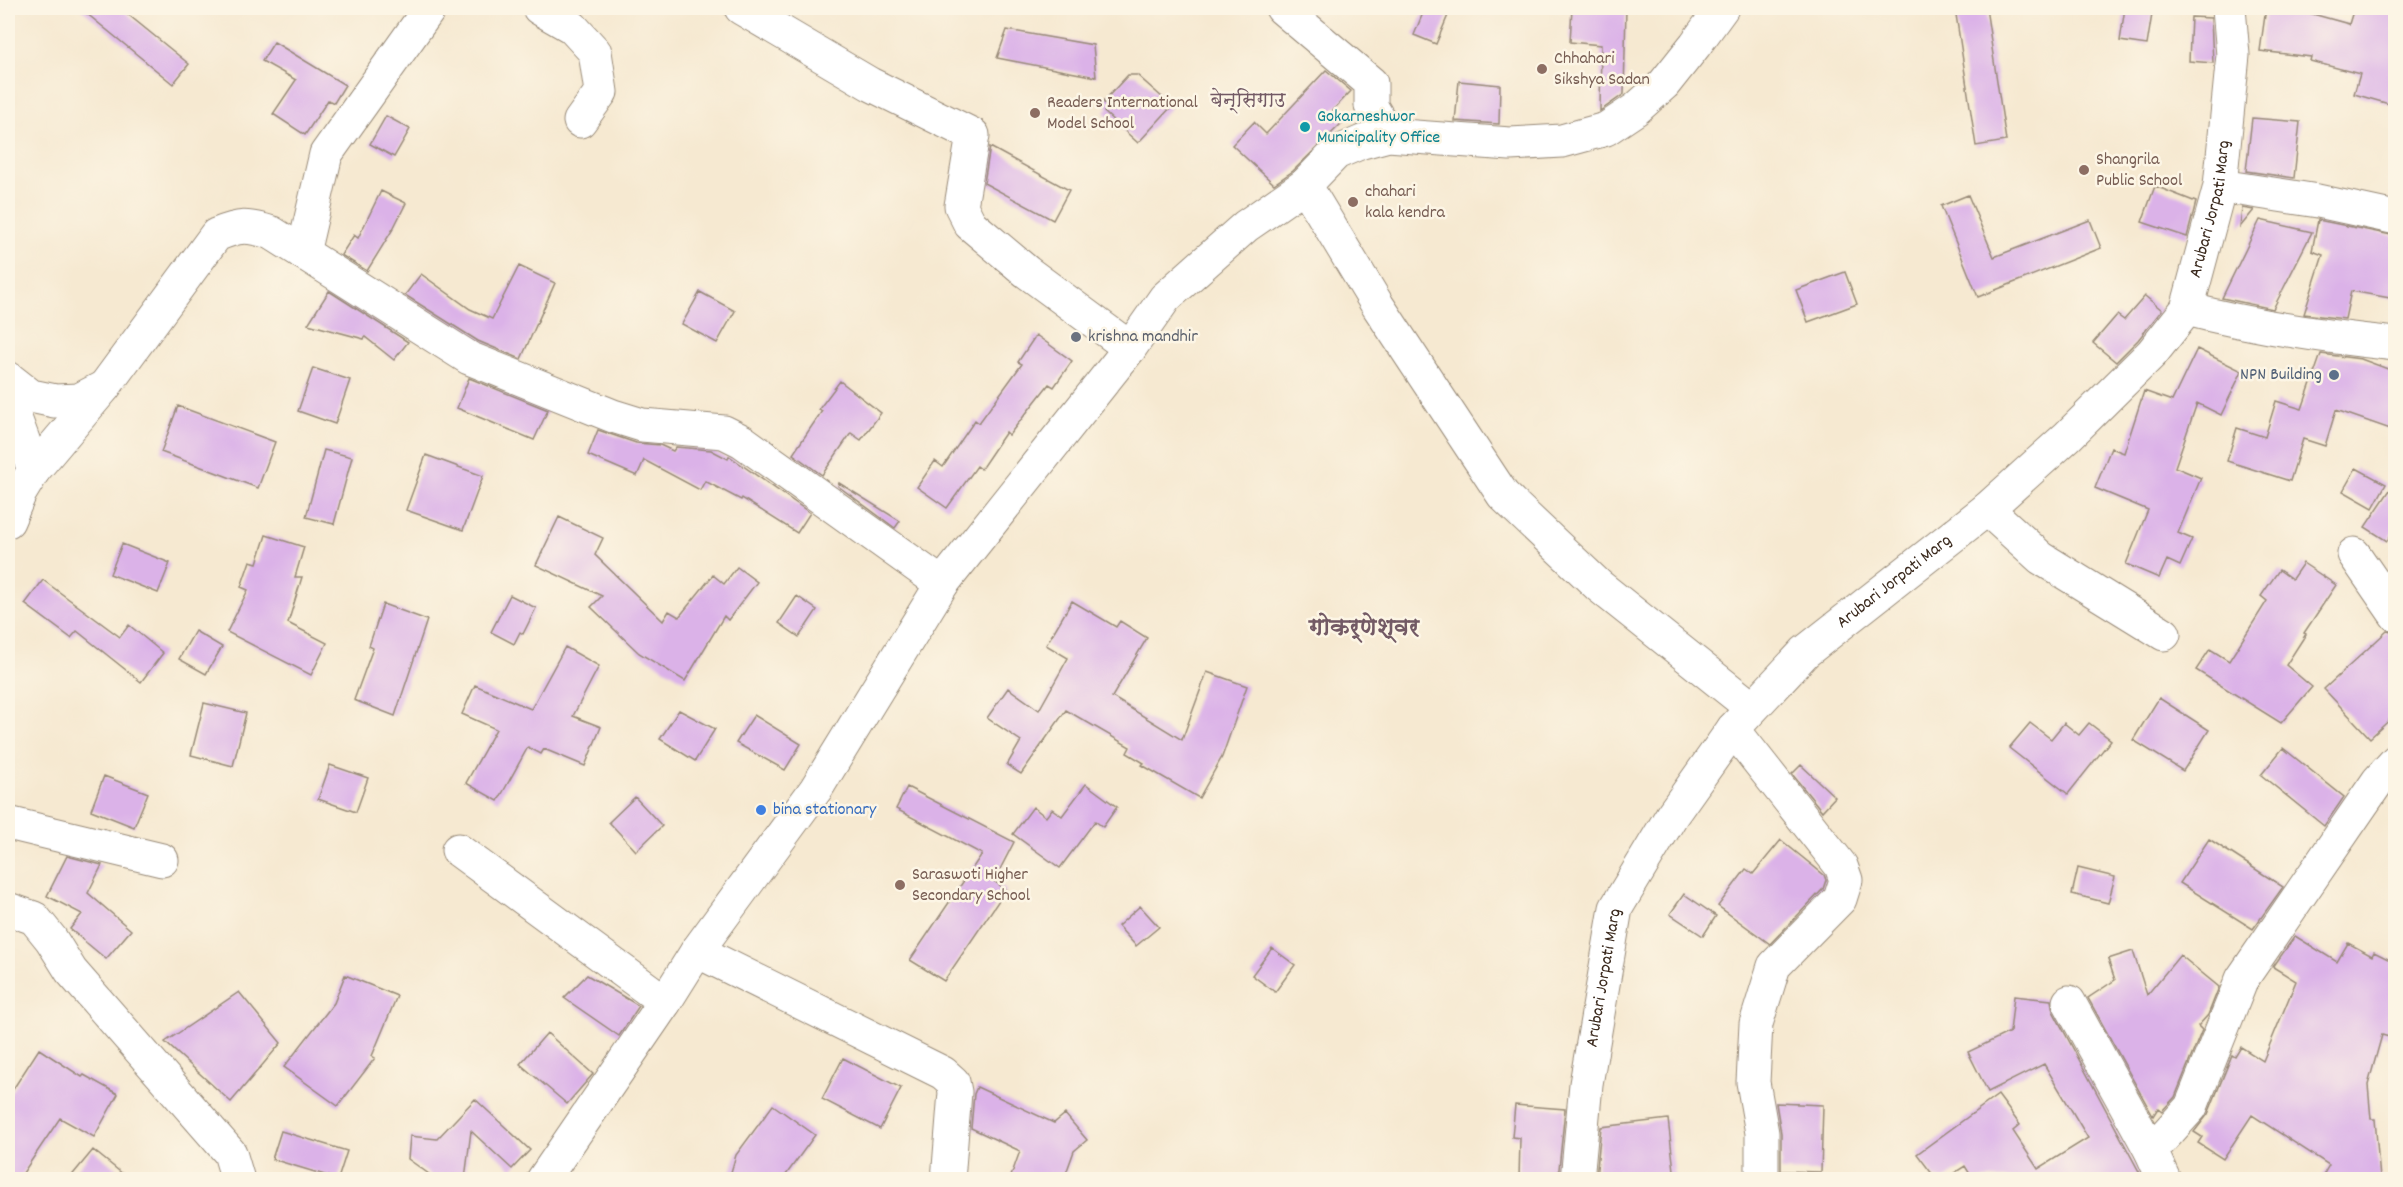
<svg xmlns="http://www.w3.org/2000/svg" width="2403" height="1187" font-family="Dekko,'Playpen Sans Deva',sans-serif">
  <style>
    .building { fill: #dbb2e8 }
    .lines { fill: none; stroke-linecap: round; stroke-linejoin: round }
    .minor-casing { stroke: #988a78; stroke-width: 35 }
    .major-casing { stroke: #988a78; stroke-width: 35 }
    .minor { stroke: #fff; stroke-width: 33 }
    .major { stroke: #fff; stroke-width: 33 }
    .education-dot { fill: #8d6e63; stroke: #fcf5e5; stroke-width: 2 }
    .culture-dot { fill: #0f9aa8; stroke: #fcf5e5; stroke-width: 2 }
    .worship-dot { fill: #6b7280; stroke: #fcf5e5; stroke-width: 2 }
    .service-dot { fill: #5c6f8a; stroke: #fcf5e5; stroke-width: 2 }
    .shop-dot { fill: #3f7fe0; stroke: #fcf5e5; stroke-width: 2 }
    .labels { text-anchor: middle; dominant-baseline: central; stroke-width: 5; stroke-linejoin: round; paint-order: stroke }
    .education-label { font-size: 18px; fill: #785e54; stroke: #fcf5e5; text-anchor: start }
    .culture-label { font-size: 18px; fill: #0d838f; stroke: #fcf5e5; text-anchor: start }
    .street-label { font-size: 18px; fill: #3b2a1e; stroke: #fcf5e5 }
    .worship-label { font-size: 18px; fill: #5b616d; stroke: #fcf5e5; text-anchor: start }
    .service-label { font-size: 18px; fill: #4e5e75; stroke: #fcf5e5; text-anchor: end }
    .shop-label { font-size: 18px; fill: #366cbe; stroke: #fcf5e5; text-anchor: start }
    .neighbourhood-label { font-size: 20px; fill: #735a65; stroke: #fcf5e5 }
    .district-label { font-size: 24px; font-weight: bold; fill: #735a65; stroke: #fcf5e5 }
  </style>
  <rect width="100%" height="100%" fill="#fcf5e5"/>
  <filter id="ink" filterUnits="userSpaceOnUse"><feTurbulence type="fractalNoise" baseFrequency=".0167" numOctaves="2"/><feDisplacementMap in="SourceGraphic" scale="12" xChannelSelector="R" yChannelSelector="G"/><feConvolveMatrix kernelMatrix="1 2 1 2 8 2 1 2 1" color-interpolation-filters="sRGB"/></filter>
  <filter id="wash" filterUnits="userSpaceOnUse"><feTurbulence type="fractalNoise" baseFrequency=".008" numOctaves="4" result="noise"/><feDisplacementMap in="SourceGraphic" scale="24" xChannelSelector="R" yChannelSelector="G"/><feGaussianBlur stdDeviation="1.35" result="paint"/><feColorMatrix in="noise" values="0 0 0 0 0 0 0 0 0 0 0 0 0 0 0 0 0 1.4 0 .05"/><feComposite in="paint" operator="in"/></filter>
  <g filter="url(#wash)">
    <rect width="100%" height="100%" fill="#f6e9d1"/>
    <g id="blocks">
      <path class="building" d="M 80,8 L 120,8 L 189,64 L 173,84 Z
        M 1425,8 L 1451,8 L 1436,44 L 1414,35 Z
        M 1572,8 L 1626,8 L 1624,94 L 1600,111 L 1601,45 L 1570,42 Z
        M 1955,8 L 1986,8 L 2006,141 L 1976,146 Z
        M 2125,8 L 2153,8 L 2147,45 L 2120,41 Z
        M 2266,8 L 2310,8 L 2309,13 L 2349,24 L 2354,8 L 2396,8 L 2396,106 L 2354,94 L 2360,74 L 2310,61 L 2311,57 L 2260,51 Z
        M 2191,17 L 2211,18 L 2213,63 L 2189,61 Z
        M 1007,30 L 1093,45 L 1096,77 L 997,58 Z
        M 274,42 L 345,85 L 334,103 L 328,100 L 305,135 L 273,114 L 296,80 L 262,61 Z
        M 1326,70 L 1351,91 L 1333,110 L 1344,121 L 1293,171 L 1274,184 L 1232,145 L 1254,122 L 1266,134 Z
        M 1128,75 L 1137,75 L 1172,106 L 1138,143 L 1104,112 L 1109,107 L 1103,102 Z
        M 1459,81 L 1500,85 L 1499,124 L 1455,121 Z
        M 386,116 L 410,129 L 394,157 L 370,144 Z
        M 2252,118 L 2300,122 L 2294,178 L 2246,171 Z
        M 990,147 L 1069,190 L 1053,220 L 984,183 Z
        M 2155,186 L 2196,202 L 2187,237 L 2142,222 Z
        M 381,191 L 406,203 L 393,229 L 367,271 L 341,255 L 354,235 L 358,238 Z
        M 1968,195 L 1994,257 L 2090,220 L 2101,248 L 1978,297 L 1941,206 Z
        M 2242,208 L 2254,210 L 2240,227 Z
        M 2260,220 L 2312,232 L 2273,309 L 2222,298 Z
        M 2318,220 L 2396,236 L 2396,299 L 2351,291 L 2345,319 L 2304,314 L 2323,255 L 2312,251 Z
        M 519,266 L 555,283 L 521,359 L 478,341 L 405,295 L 421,274 L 470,309 L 492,319 Z
        M 1845,272 L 1857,304 L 1808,322 L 1796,290 Z
        M 329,291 L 408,342 L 394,360 L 365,337 L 364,339 L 308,324 Z
        M 700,292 L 735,311 L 717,343 L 682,324 Z
        M 2145,296 L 2162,310 L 2138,340 L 2116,362 L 2093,343 L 2117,315 L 2124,320 Z
        M 1036,335 L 1072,361 L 1054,387 L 1049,384 L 1009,435 L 1006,432 L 981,469 L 977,466 L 947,508 L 917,487 L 935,461 L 943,467 L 975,420 L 979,423 L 1022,364 L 1018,362 Z
        M 2197,349 L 2242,371 L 2221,415 L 2197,403 L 2175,467 L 2201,478 L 2178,533 L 2192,539 L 2180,566 L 2167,560 L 2159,578 L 2126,564 L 2148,510 L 2095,488 L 2111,448 L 2124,453 L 2144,391 L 2172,401 Z
        M 2321,354 L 2361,359 L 2396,372 L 2396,431 L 2336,410 L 2325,446 L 2303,439 L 2290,481 L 2227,461 L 2237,428 L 2265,437 L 2276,401 L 2302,409 Z
        M 313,368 L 350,380 L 335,424 L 298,411 Z
        M 469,378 L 548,410 L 534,440 L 457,408 Z
        M 840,381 L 881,413 L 861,440 L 851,433 L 822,475 L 793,454 L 822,411 L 819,409 Z
        M 178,406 L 275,442 L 258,488 L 161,452 Z
        M 598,430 L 636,443 L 660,445 L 673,451 L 676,447 L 711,450 L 728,459 L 729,456 L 810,513 L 797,533 L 742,498 L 741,500 L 705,481 L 700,490 L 644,460 L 637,476 L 588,455 Z
        M 324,450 L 352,457 L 334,524 L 306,517 Z
        M 426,455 L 483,476 L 463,530 L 406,510 Z
        M 2356,468 L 2386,484 L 2373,508 L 2343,491 Z
        M 2396,481 L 2396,528 L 2387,541 L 2365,527 Z
        M 839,483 L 900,521 L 895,528 L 838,486 Z
        M 559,517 L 603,538 L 595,555 L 663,621 L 669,611 L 679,617 L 713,575 L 724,584 L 737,567 L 757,582 L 728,620 L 724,616 L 685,681 L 639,653 L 591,607 L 602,596 L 536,565 Z
        M 266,535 L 304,547 L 295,577 L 302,577 L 288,623 L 327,643 L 311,675 L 227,632 L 248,590 L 241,587 L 250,561 L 257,563 Z
        M 122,544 L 170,563 L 158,593 L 110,574 Z
        M 2303,563 L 2336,585 L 2304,633 L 2306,634 L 2286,665 L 2312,687 L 2281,723 L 2196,670 L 2210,649 L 2229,661 L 2267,601 L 2261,596 L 2279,570 L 2292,579 Z
        M 43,580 L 120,637 L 129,625 L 163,653 L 141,682 L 77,631 L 71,638 L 25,604 Z
        M 510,595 L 536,608 L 523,634 L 520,632 L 514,644 L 491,632 Z
        M 797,596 L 817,610 L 799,637 L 779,623 Z
        M 1072,601 L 1116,627 L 1120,621 L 1147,638 L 1112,697 L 1182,740 L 1207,672 L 1247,686 L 1222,757 L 1199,798 L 1142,765 L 1144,763 L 1127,753 L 1130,747 L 1066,710 L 1021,774 L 1007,765 L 1021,741 L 987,718 L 1008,688 L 1039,710 L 1068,658 L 1046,645 Z
        M 383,604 L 427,620 L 395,716 L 354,700 L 373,648 L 369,646 Z
        M 195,631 L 222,647 L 206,674 L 179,659 Z
        M 2387,631 L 2396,633 L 2396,714 L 2370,738 L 2324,689 Z
        M 565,647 L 599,666 L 573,716 L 601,727 L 585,766 L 544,749 L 541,754 L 528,747 L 498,801 L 466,783 L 496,729 L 462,714 L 475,685 L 531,709 Z
        M 2159,698 L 2209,730 L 2183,771 L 2133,740 Z
        M 204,703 L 246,713 L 233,766 L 191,755 Z
        M 679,710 L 715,729 L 695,761 L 660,739 Z
        M 754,715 L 801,744 L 785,770 L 736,743 Z
        M 2030,723 L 2051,739 L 2064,723 L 2079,735 L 2089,723 L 2111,740 L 2068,794 L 2009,748 Z
        M 2283,748 L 2344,797 L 2324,826 L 2261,775 Z
        M 330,765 L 368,778 L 356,812 L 318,799 Z
        M 1801,765 L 1835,797 L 1822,811 L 1792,774 Z
        M 104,776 L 148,793 L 134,827 L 91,810 Z
        M 1086,784 L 1117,807 L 1103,827 L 1095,821 L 1060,868 L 1013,834 L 1033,807 L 1046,817 L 1052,809 L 1062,816 Z
        M 907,787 L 1014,842 L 994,881 L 1006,890 L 944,981 L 910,960 L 982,854 L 896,809 Z
        M 635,797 L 662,826 L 636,851 L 609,822 Z
        M 2209,839 L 2283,887 L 2253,929 L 2180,883 Z
        M 1781,840 L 1824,875 L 1826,880 L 1823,889 L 1770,944 L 1718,906 L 1746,869 L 1753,874 Z
        M 67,856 L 102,865 L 88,893 L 131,930 L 106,959 L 70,929 L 82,914 L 47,896 Z
        M 2078,868 L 2115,877 L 2108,903 L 2072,894 Z
        M 1684,894 L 1716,916 L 1703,936 L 1670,914 Z
        M 1140,906 L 1159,927 L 1136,946 L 1118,926 Z
        M 2295,936 L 2337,962 L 2348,943 L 2372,956 L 2374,952 L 2396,963 L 2396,1039 L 2382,1035 L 2368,1085 L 2371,1119 L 2375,1119 L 2380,1179 L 2321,1179 L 2329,1165 L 2252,1115 L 2223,1159 L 2198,1143 L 2202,1137 L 2194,1132 L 2208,1114 L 2232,1055 L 2235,1057 L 2241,1047 L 2263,1061 L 2296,981 L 2273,967 Z
        M 1272,948 L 1295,965 L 1275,992 L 1252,975 Z
        M 2133,951 L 2147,995 L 2180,955 L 2219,987 L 2208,1015 L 2198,1026 L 2202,1030 L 2175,1097 L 2162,1111 L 2158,1108 L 2153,1116 L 2088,998 L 2115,980 L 2108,959 Z
        M 345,975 L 397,996 L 372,1056 L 375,1058 L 338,1106 L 284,1067 L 334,1003 Z
        M 587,975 L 639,1006 L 619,1036 L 564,998 Z
        M 239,992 L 281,1043 L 231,1102 L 165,1042 Z
        M 2014,996 L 2051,1000 L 2053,1011 L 2143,1179 L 1973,1179 L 1965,1166 L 1945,1179 L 1936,1179 L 1917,1154 L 1998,1095 L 2020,1125 L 2013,1131 L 2038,1169 L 2088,1138 L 2044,1064 L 1988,1092 L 1968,1052 L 2010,1032 Z
        M 547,1033 L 593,1074 L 567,1104 L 520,1064 Z
        M 39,1049 L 82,1077 L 84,1075 L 118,1094 L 94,1137 L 60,1118 L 19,1179 L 8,1179 L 8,1097 Z
        M 843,1058 L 901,1088 L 880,1129 L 822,1099 Z
        M 977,1087 L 1054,1123 L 1065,1114 L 1087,1140 L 1074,1151 L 1064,1179 L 1010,1179 L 1020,1151 L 971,1128 L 974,1094 Z
        M 475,1099 L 530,1150 L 512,1169 L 471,1131 L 465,1179 L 436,1179 L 408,1159 L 410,1136 L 437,1139 Z
        M 1776,1103 L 1823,1105 L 1821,1172 L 1781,1171 L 1781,1133 Z
        M 773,1105 L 815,1135 L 783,1179 L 729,1179 L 736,1155 Z
        M 1515,1105 L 1565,1109 L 1558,1179 L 1519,1179 L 1520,1138 L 1512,1137 Z
        M 1668,1119 L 1675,1179 L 1596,1179 L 1601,1127 Z
        M 281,1131 L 347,1151 L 338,1179 L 272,1159 Z
        M 93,1150 L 129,1179 L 69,1179 Z"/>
    </g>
  </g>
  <g filter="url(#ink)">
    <use href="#blocks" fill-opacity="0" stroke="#988a78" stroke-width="1.5"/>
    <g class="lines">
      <defs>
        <g id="minor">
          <path d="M 539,8 L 572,27 L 595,52 L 601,92 L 580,121"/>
          <path d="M 741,8 L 870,84 L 973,135 L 961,206 L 970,224 L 1027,272 L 1130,348"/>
          <path d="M 1282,8 L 1371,83 L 1371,106 L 1388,135"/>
          <path d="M 1305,185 L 1378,306 L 1503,495 L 1599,586 L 1752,708"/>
          <path d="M 2220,186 L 2318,201 L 2396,218"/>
          <path d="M 303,253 L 326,154 L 430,8"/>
          <path d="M 2187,309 C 2255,327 2326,337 2396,344"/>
          <path d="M 8,378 L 31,396 L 55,401 L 79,400 L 104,387"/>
          <path d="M 8,399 L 34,470 L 20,493 L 8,521"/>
          <path d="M 34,470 L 105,386 L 216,235 C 240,225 247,225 272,233 L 469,358 L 613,416 L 642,425 L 724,432 L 742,441 L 942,584"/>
          <path d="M 1987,509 L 2041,558 L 2164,634"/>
          <path d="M 2354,554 L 2396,615"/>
          <path d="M 1733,729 L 1841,866 L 1846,880 L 1840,899 L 1774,966 L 1756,1024 L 1753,1082 L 1762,1133 L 1762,1180"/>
          <path d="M 8,823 L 162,860"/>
          <path d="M 458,850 L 665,1002"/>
          <path d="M 8,909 L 34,918 L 51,939 L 71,971 L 230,1153 L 238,1180"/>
          <path d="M 697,951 L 943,1073 L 953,1082 L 955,1092 L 948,1180"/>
          <path d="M 2069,1002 L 2151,1151 L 2164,1180"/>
          <path d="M 2151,1151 L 2191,1107 L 2242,979 L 2378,781 L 2396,761"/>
          <path id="s1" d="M 1577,1180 L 1586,1084 L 1616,908 L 1672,815 L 1733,729 L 1805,652 L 1987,509 L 2068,436 L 2152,353 L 2187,309 L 2220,186 L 2233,55 L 2229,8"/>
        </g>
        <path id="major" d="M 543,1180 L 665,1002 L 697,951 L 816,789 L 942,584 L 1130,348 L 1165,298 L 1246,226 L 1305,185 L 1336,153 L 1362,142 L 1388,135 L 1510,144 L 1562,141 L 1606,129 L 1636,109 L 1664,84 L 1695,45 L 1722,8"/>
      </defs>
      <use href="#minor" class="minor-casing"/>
      <use href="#major" class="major-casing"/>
      <use href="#minor" class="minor"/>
      <use href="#major" class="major"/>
    </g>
  </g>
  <g class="education-dot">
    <circle cx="1542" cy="69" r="6"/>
    <circle cx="1035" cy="113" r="6"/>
    <circle cx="2084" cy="170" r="6"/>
    <circle cx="1353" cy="202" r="6"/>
    <circle cx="900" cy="885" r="6"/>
  </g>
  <circle class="culture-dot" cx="1305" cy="127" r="6"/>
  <circle class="worship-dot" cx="1076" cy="337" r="6"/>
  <circle class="service-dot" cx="2334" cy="375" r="6"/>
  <circle class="shop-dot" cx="761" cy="810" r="6"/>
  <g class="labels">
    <g class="education-label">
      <text x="1554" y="59">Chhahari<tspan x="1554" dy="21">Sikshya Sadan</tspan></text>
      <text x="1047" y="103">Readers International<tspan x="1047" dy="21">Model School</tspan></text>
      <text x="2096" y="160">Shangrila<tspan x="2096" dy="21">Public School</tspan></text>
      <text x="1365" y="192">chahari<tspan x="1365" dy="21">kala kendra</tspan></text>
      <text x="912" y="875">Saraswoti Higher<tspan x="912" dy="21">Secondary School</tspan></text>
    </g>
    <g class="culture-label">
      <text x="1317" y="117">Gokarneshwor<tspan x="1317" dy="21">Municipality Office</tspan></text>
    </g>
    <g class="street-label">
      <text stroke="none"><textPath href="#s1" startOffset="1212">Arubari Jorpati Marg</textPath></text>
      <text stroke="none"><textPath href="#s1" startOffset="708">Arubari Jorpati Marg</textPath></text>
      <text stroke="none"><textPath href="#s1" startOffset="204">Arubari Jorpati Marg</textPath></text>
    </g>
    <g class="worship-label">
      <text x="1088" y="337">krishna mandhir</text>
    </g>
    <g class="service-label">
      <text x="2322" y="375">NPN Building</text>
    </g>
    <g class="shop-label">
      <text x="773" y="810">bina stationary</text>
    </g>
    <g class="neighbourhood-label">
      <text x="1248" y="102">बेन्सिगाउ</text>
    </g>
    <g class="district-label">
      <text x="1364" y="629">गोकर्णेश्वर</text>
    </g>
  </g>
  <rect width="2403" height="1187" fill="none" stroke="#fcf5e5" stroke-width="30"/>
</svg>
